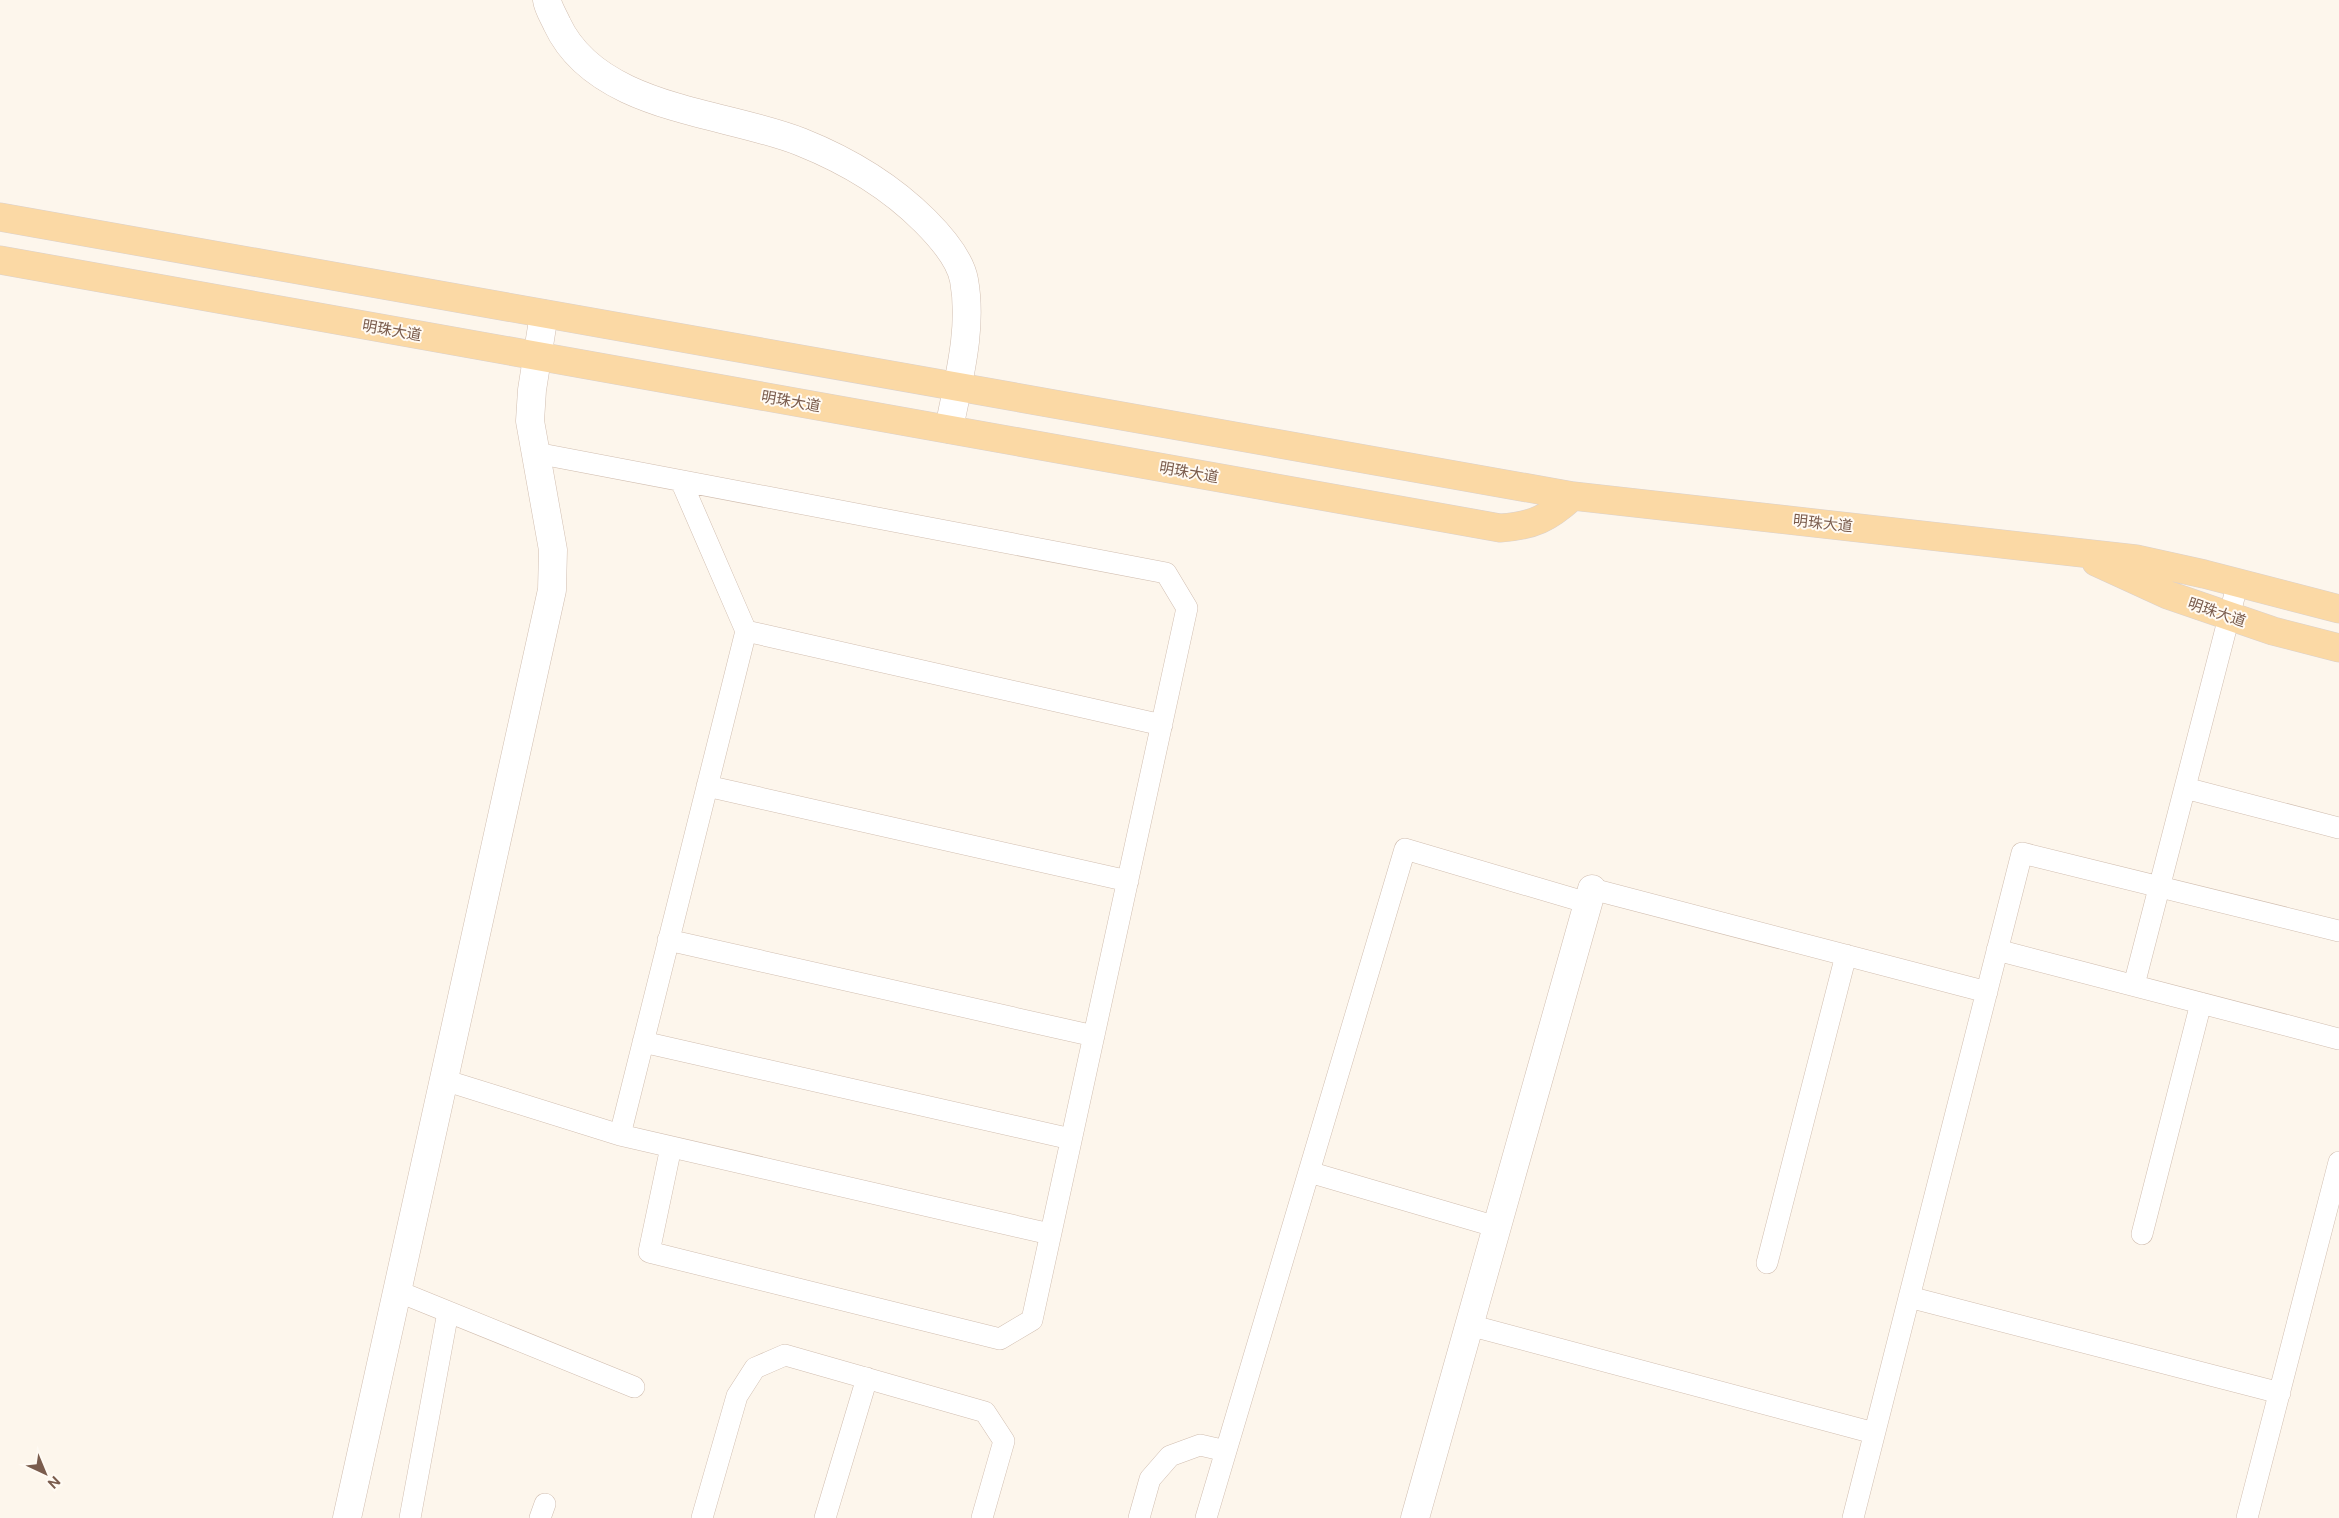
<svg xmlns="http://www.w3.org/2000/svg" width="2339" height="1518" font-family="'Public Sans','Noto Sans SC',sans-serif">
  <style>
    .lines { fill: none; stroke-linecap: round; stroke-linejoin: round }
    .service-casing { stroke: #d1beb0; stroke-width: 22 }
    .minor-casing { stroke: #d1beb0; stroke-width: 29 }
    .tertiary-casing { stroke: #d1beb0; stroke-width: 29 }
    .primary-casing { stroke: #dad1cd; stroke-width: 29 }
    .service { stroke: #fff; stroke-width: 21 }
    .minor { stroke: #fff; stroke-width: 28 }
    .tertiary { stroke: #fff; stroke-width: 28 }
    .primary { stroke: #fbd9a5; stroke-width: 28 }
    .labels { text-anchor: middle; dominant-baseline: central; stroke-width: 4; stroke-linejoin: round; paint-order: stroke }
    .street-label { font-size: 15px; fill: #7a5c4d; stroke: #fffaf3 }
  </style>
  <rect width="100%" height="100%" fill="#fdf6ec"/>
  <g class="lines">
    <defs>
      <path id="service" d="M 536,453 L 1166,573 L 1187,608 L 1032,1320 L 1000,1339 L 649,1252 L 671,1147
        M 746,631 L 1162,725
        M 707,786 L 1128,881
        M 2185,788 L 2339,828
        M 1592,889 L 1987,992
        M 668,940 L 1094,1036
        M 1997,950 L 2339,1039
        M 2134,985 L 2238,582
        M 643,1042 L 1071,1139
        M 444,1080 L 620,1135 L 1050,1234
        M 620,1135 L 746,631 L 681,481
        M 1309,1172 L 1497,1227
        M 2142,1234 L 2201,1003
        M 1767,1263 L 1846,955
        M 397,1291 L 634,1387
        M 1909,1297 L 2280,1393
        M 1469,1325 L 1874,1433
        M 410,1518 L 448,1312
        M 540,1518 L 545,1504
        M 702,1518 L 737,1396 L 755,1368 L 785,1355 L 985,1412 L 1004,1441 L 982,1518
        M 825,1518 L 867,1378
        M 1139,1518 L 1150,1479 L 1170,1456 L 1200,1445 L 1226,1451
        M 1206,1518 L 1405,849 L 1588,903
        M 1853,1518 L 2022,853 L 2339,931
        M 2247,1518 L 2339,1162"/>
      <path id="minor" d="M 347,1518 L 552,590 L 553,550 L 530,421 L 532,390 L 544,314
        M 1415,1518 L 1592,889"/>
      <path id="tertiary" d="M 547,0 C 548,8 554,17 557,24 C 597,110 723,111 801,142 C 846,160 891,187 925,221 C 940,236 960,258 964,280 C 973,329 958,381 949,429"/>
      <path id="primary" d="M 0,217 L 1573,496 L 2136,559 L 2204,574 L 2339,609
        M 0,260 L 1500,528 C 1533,526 1549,518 1573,496
        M 2096,562 L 2168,595 L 2273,631 L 2339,648"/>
    </defs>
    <use href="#service" class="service-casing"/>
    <use href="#minor" class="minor-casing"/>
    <use href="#tertiary" class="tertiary-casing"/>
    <use href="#primary" class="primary-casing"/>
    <use href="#service" class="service"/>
    <use href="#minor" class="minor"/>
    <use href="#tertiary" class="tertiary"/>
    <use href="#primary" class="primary"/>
  </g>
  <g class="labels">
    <g class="street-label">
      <text transform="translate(392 330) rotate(10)">明珠大道</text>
      <text transform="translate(791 401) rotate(10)">明珠大道</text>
      <text transform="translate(1189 472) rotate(10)">明珠大道</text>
      <text transform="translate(1823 523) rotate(6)">明珠大道</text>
      <text transform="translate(2217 612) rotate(19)">明珠大道</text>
    </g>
  </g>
  <g transform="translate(45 1473) rotate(136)" stroke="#fffaf3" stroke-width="4" paint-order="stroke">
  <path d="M0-4L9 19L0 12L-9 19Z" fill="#7a5c4d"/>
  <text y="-8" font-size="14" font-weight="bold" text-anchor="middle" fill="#7a5c4d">N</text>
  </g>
</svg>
